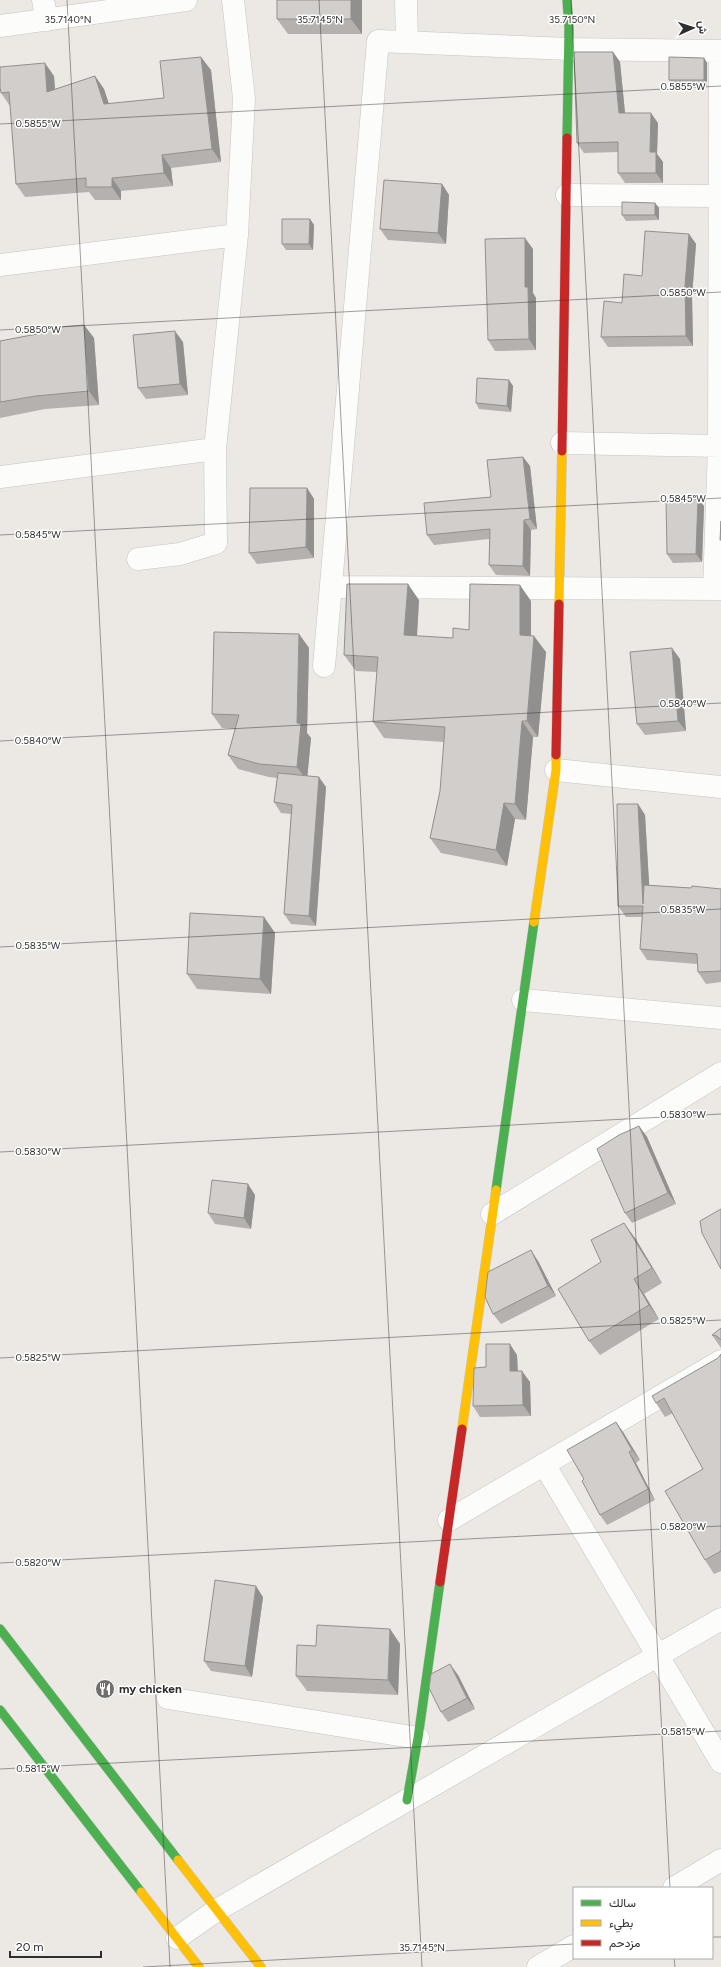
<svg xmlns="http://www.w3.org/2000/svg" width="721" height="1967" font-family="Figtree,Vazirmatn,sans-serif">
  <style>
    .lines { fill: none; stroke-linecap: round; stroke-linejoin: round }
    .street-casing { stroke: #c5c4c5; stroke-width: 23 }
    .fast-casing { stroke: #c5c4c5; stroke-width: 10 }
    .slow-casing { stroke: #c5c4c5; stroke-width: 10 }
    .jam-casing { stroke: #c5c4c5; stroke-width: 10 }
    .street { stroke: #fcfcfb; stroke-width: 22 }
    .fast { stroke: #4caf50; stroke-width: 9 }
    .slow { stroke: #ffc107; stroke-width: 9 }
    .jam { stroke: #c62828; stroke-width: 9 }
    .wall { fill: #b4b1af }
    .shaded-wall { fill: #92908e }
    .building { fill: #d1cecb; stroke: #92908e }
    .ticks { fill: none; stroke: #2e2e2e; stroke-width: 1; stroke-opacity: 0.45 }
    .labels { text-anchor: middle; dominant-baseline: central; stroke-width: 3; stroke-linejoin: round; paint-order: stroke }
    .poi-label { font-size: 12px; font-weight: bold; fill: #2e2e2e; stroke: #fff; text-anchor: start }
    .ticks-label { font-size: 10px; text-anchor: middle; fill: #2e2e2e; stroke: #fff; stroke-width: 3; stroke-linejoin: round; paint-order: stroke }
  </style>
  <rect width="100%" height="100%" fill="#ece8e4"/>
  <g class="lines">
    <defs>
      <path id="street" d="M 43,0 L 47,20
        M 406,0 L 407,42
        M 0,26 L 186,0
        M 567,195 L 721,196
        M 0,265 L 237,235
        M 562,443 L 721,446
        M 0,477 L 215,449
        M 138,559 L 180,554 L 216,543 L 215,449 L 237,235 L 244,98 L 233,0
        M 331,587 L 721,589
        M 714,589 L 719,446 L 720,51
        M 324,666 L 378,41 L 569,49 L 721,51
        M 556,770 L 721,787
        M 523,1000 L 721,1018
        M 492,1214 L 721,1073
        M 544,1464 L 721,1762
        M 449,1520 L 721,1361
        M 168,1698 L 418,1738
        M 674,1888 L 721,1860
        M 177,1938 L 217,1910 L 721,1619
        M 538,1967 L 574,1946"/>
      <path id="fast" d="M 567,0 L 569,28 L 567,138
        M 496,1190 L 534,922
        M 0,1629 L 178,1860
        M 0,1710 L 141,1892
        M 407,1800 L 418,1738 L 440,1582"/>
      <path id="slow" d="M 559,604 L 562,451
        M 534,922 L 556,770 L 556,755
        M 462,1429 L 496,1190
        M 178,1860 L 261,1967
        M 141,1892 L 199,1967"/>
      <path id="jam" d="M 562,451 L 567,138
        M 556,755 L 559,604
        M 440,1582 L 462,1429"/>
    </defs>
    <use href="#street" class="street-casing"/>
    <use href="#fast" class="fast-casing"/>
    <use href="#slow" class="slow-casing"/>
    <use href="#jam" class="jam-casing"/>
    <use href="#street" class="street"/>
    <use href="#fast" class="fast"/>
    <use href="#slow" class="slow"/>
    <use href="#jam" class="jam"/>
  </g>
  <path class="wall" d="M 277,0 L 362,0 L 362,34 L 288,34 L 277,19 Z
    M 613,52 L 620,62 L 625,113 L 658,123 L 657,154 L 663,162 L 663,183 L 625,183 L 618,173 L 618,152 L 584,153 L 577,143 Z
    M 704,58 L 707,63 L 707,86 L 673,86 L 669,80 Z
    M 211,70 L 221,162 L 171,168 L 173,186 L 121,191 L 121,200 L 95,200 L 89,192 L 25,197 L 16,184 L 10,106 L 1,93 L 54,76 L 55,89 L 95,76 L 104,89 L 109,104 L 164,98 Z
    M 442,184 L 449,195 L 446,244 L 388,240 L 380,229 Z
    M 655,203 L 659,208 L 659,220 L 626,221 L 622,215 Z
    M 310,219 L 314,225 L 313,250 L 286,250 L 282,244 Z
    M 689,234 L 696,244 L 692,296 L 693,346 L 608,347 L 601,337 L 622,303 L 642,276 Z
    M 533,249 L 533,293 L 536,298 L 536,350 L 495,351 L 488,340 Z
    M 84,325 L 94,338 L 99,405 L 45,409 L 0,418 L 0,341 Z
    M 183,342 L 188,395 L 146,399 L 138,388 Z
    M 509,380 L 513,386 L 511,412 L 479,409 L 476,403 Z
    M 523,457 L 530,466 L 537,529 L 531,530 L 530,576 L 496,575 L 489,565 L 489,539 L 434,545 L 427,535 L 491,497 Z
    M 307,488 L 314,499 L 314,558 L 257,564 L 249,553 Z
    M 704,506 L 702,562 L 673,563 L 667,554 Z
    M 419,600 L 417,636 L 453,638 L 531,601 L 531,636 L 546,652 L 538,737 L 533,737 L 526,820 L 515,819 L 507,866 L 441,853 L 430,838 L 440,791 L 444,742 L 384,738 L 373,722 L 377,672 L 356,671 L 344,655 Z
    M 299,634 L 309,648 L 307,733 L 311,738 L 307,776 L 326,787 L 316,926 L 291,924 L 284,914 L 291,814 L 281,813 L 274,802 L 277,778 L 269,777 L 238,769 L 228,755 L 235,729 L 222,728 L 212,714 Z
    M 680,659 L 686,731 L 645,735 L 637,724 Z
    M 638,804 L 645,815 L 649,885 L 691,888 L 721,889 L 721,982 L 706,984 L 698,972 L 697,964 L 647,960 L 640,949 L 642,917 L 626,917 L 618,906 Z
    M 264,917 L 275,933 L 271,994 L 197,989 L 187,974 Z
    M 639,1126 L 647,1137 L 676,1204 L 632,1223 L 625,1213 Z
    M 255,1195 L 251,1229 L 215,1224 L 208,1213 Z
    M 635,1238 L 662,1283 L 644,1294 L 659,1319 L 600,1355 L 589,1341 L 601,1262 Z
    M 538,1261 L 556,1296 L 501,1324 L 493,1314 Z
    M 721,1328 L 721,1348 L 712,1335 Z
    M 721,1354 L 721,1571 L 714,1574 L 705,1560 L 703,1469 L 673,1413 L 665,1417 L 656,1403 L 718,1358 Z
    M 517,1355 L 518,1371 L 530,1382 L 531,1416 L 480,1417 L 473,1406 L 486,1367 Z
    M 616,1422 L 623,1432 L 640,1460 L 636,1463 L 655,1500 L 607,1525 L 600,1515 L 584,1479 Z
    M 263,1597 L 252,1677 L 211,1671 L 204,1661 Z
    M 390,1629 L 400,1644 L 398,1695 L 307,1691 L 296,1676 L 316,1646 Z
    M 458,1675 L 475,1709 L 448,1722 L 441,1712 Z"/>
  <path class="shaded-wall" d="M 351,0 L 362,0 L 362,34 L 351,19 Z
    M 613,52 L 620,62 L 626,123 L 619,113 Z
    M 201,57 L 211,70 L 221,162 L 212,149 Z
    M 704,58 L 707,63 L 707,86 L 704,80 Z
    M 45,63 L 54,76 L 56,105 L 47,92 Z
    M 95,76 L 104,89 L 113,117 L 104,104 Z
    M 651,113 L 658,123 L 657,154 L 663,162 L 663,183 L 656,173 L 650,152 Z
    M 162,155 L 171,168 L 173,186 L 164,173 Z
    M 112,178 L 121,191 L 121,200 L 112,187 Z
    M 442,184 L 449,195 L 446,244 L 438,233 Z
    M 655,203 L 659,208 L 659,220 L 655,215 Z
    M 310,219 L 314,225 L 313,250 L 309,244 Z
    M 689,234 L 696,244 L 692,296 L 693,346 L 686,336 L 685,286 Z
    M 525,238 L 533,249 L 533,293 L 536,298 L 536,350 L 529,339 L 525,287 Z
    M 84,325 L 94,338 L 99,405 L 89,391 Z
    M 175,331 L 183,342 L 188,395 L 180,384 Z
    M 509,380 L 513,386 L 511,412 L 507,406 Z
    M 523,457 L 530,466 L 537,529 L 530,519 Z
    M 307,488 L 314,499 L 314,558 L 306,547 Z
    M 698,498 L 704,506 L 702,562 L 696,554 Z
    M 524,520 L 531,530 L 530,576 L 523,566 Z
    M 408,584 L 419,600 L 416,651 L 404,635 Z
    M 520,585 L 531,601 L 531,651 L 520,635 Z
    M 299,634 L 309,648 L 307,733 L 311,738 L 307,781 L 297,767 L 297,723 Z
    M 534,636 L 546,652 L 538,737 L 527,721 Z
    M 672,648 L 680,659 L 686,731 L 678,721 Z
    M 522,721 L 533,737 L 526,820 L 515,804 Z
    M 319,777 L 326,787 L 316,926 L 309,916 Z
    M 504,803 L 515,819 L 507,866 L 496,850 Z
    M 638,804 L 645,815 L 651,915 L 643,904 Z
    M 264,917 L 275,933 L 271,994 L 260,979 Z
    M 639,1126 L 647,1137 L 676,1204 L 668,1193 Z
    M 248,1184 L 255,1195 L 251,1229 L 244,1218 Z
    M 624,1223 L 635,1238 L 662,1283 L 652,1268 Z
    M 531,1250 L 538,1261 L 556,1296 L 548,1286 Z
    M 634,1279 L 644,1294 L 659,1319 L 649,1305 Z
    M 510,1344 L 517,1355 L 518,1382 L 510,1371 Z
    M 522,1371 L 530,1382 L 531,1416 L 523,1405 Z
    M 616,1422 L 623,1432 L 640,1460 L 632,1450 Z
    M 629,1452 L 636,1463 L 655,1500 L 648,1489 Z
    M 256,1586 L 263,1597 L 252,1677 L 245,1666 Z
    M 390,1629 L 400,1644 L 398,1695 L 388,1680 Z
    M 450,1664 L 458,1675 L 475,1709 L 467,1698 Z"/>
  <path class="building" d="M 277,0 L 351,0 L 351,19 L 277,19 Z
    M 574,52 L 613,52 L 619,113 L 651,113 L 650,152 L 656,152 L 656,173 L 618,173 L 618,142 L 577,143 Z
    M 201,57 L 212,149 L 162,155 L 164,173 L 112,178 L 112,187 L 86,187 L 86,178 L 16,184 L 9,92 L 1,93 L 0,87 L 0,67 L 45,63 L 47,92 L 95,76 L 104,104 L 164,98 L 160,61 Z
    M 669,57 L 704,58 L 704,80 L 669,80 Z
    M 384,180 L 442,184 L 438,233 L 380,229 Z
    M 622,202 L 655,203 L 655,215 L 622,215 Z
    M 282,219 L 310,219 L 309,244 L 282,244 Z
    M 645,231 L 689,234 L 685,286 L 686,336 L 601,337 L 604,301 L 622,303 L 624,274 L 642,276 Z
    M 525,238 L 525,287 L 528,287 L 529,339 L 488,340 L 485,239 Z
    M 84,325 L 89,391 L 36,396 L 0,402 L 0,341 L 37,334 L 37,329 Z
    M 175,331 L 180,384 L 138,388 L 133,335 Z
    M 477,378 L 509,380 L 507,406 L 476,403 Z
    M 523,457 L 530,519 L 524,520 L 523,566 L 489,565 L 490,529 L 427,535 L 424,503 L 491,497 L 487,460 Z
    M 250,488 L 307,488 L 306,547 L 249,553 Z
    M 698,498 L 696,554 L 667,554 L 666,499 Z
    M 721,521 L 721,540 L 720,540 Z
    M 347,584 L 408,584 L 404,635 L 453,638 L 453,628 L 469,630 L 470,584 L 520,585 L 520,635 L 534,636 L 527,721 L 522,721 L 515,804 L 504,803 L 496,850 L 430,838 L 440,791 L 445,727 L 373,722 L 378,657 L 344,655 Z
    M 214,632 L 299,634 L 297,723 L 301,724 L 297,767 L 259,764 L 228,755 L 239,715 L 212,714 Z
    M 672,648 L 678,721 L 637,724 L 630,652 Z
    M 278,773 L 319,777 L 309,916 L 284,914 L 292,805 L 274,802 Z
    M 617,804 L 638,804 L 643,904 L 644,885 L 691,888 L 692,886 L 721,889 L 721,971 L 698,972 L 697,954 L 640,949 L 643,906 L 618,906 Z
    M 190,913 L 264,917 L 260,979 L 187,974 Z
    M 639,1126 L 668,1193 L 625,1213 L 597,1149 L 619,1135 Z
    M 212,1180 L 248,1184 L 244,1218 L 208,1213 Z
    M 721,1209 L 721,1269 L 702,1233 L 700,1221 Z
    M 624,1223 L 652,1268 L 634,1279 L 649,1305 L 589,1341 L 558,1289 L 601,1262 L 591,1240 Z
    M 531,1250 L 548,1286 L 493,1314 L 485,1297 L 488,1272 Z
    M 721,1328 L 721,1340 L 717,1336 L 712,1335 Z
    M 486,1344 L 510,1344 L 510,1371 L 522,1371 L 523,1405 L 473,1406 L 474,1368 L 486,1367 Z
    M 721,1354 L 721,1551 L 705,1560 L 665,1491 L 703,1469 L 664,1398 L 656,1403 L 652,1396 L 718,1358 Z
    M 616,1422 L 632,1450 L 629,1452 L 648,1489 L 600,1515 L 582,1481 L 584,1479 L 567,1450 Z
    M 215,1580 L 256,1586 L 245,1666 L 204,1661 Z
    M 317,1625 L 390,1629 L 388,1680 L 296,1676 L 297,1645 L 316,1646 Z
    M 450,1664 L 467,1698 L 441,1712 L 429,1688 L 431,1674 Z"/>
  <path class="ticks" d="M 67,0 L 170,1967M 319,0 L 422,1967M 571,0 L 670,1888M 0,124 L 721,86M 0,330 L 721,292M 0,535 L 721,498M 0,741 L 721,703M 0,947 L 721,909M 0,1152 L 721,1114M 0,1358 L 721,1320M 0,1563 L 721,1526M 0,1769 L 721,1731M 712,1937 L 721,1937M 674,1958 L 675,1967M 143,1967 L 574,1944"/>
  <defs>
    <symbol id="restaurant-disc" viewBox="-11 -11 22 22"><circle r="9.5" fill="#706f6e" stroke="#fff"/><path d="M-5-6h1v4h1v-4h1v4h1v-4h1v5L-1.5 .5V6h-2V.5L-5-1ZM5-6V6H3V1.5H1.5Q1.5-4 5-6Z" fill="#fff"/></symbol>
  </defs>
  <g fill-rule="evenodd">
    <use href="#restaurant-disc" x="94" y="1678" width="22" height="22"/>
  </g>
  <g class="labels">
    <g class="poi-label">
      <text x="119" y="1689">my chicken</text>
    </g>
  </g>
  <g class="ticks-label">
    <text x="68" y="23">35.7140°N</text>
    <text x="320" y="23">35.7145°N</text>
    <text x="572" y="23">35.7150°N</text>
    <text x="683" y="90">0.5855°W</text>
    <text x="38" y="127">0.5855°W</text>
    <text x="683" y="296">0.5850°W</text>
    <text x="38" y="333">0.5850°W</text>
    <text x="683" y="502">0.5845°W</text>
    <text x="38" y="538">0.5845°W</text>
    <text x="683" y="707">0.5840°W</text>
    <text x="38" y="744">0.5840°W</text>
    <text x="683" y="913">0.5835°W</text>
    <text x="38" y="949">0.5835°W</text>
    <text x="683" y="1118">0.5830°W</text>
    <text x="38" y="1155">0.5830°W</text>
    <text x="683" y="1324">0.5825°W</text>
    <text x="38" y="1361">0.5825°W</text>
    <text x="683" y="1530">0.5820°W</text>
    <text x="38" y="1566">0.5820°W</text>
    <text x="683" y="1735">0.5815°W</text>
    <text x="38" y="1772">0.5815°W</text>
    <text x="422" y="1951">35.7145°N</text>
  </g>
  <rect x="573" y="1887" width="140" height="72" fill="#ffffff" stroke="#ababab"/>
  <rect x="581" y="1900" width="20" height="6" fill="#4caf50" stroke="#ababab"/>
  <text x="609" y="1907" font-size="12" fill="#2e2e2e">سالك</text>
  <rect x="581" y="1920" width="20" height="6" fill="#ffc107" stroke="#ababab"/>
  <text x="609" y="1927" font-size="12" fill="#2e2e2e">بطيء</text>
  <rect x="581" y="1940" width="20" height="6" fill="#c62828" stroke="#ababab"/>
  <text x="609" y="1947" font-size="12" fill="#2e2e2e">مزدحم</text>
  <g transform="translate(693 28) rotate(87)" stroke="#ffffff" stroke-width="3" paint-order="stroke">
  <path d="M0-3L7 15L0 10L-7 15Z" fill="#2e2e2e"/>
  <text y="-6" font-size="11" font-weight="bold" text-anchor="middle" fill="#2e2e2e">ش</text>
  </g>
  <path d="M10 1951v6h91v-6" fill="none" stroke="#2e2e2e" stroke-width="2"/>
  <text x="16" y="1951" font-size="12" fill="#2e2e2e" stroke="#ffffff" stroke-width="3" paint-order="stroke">20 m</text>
</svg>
